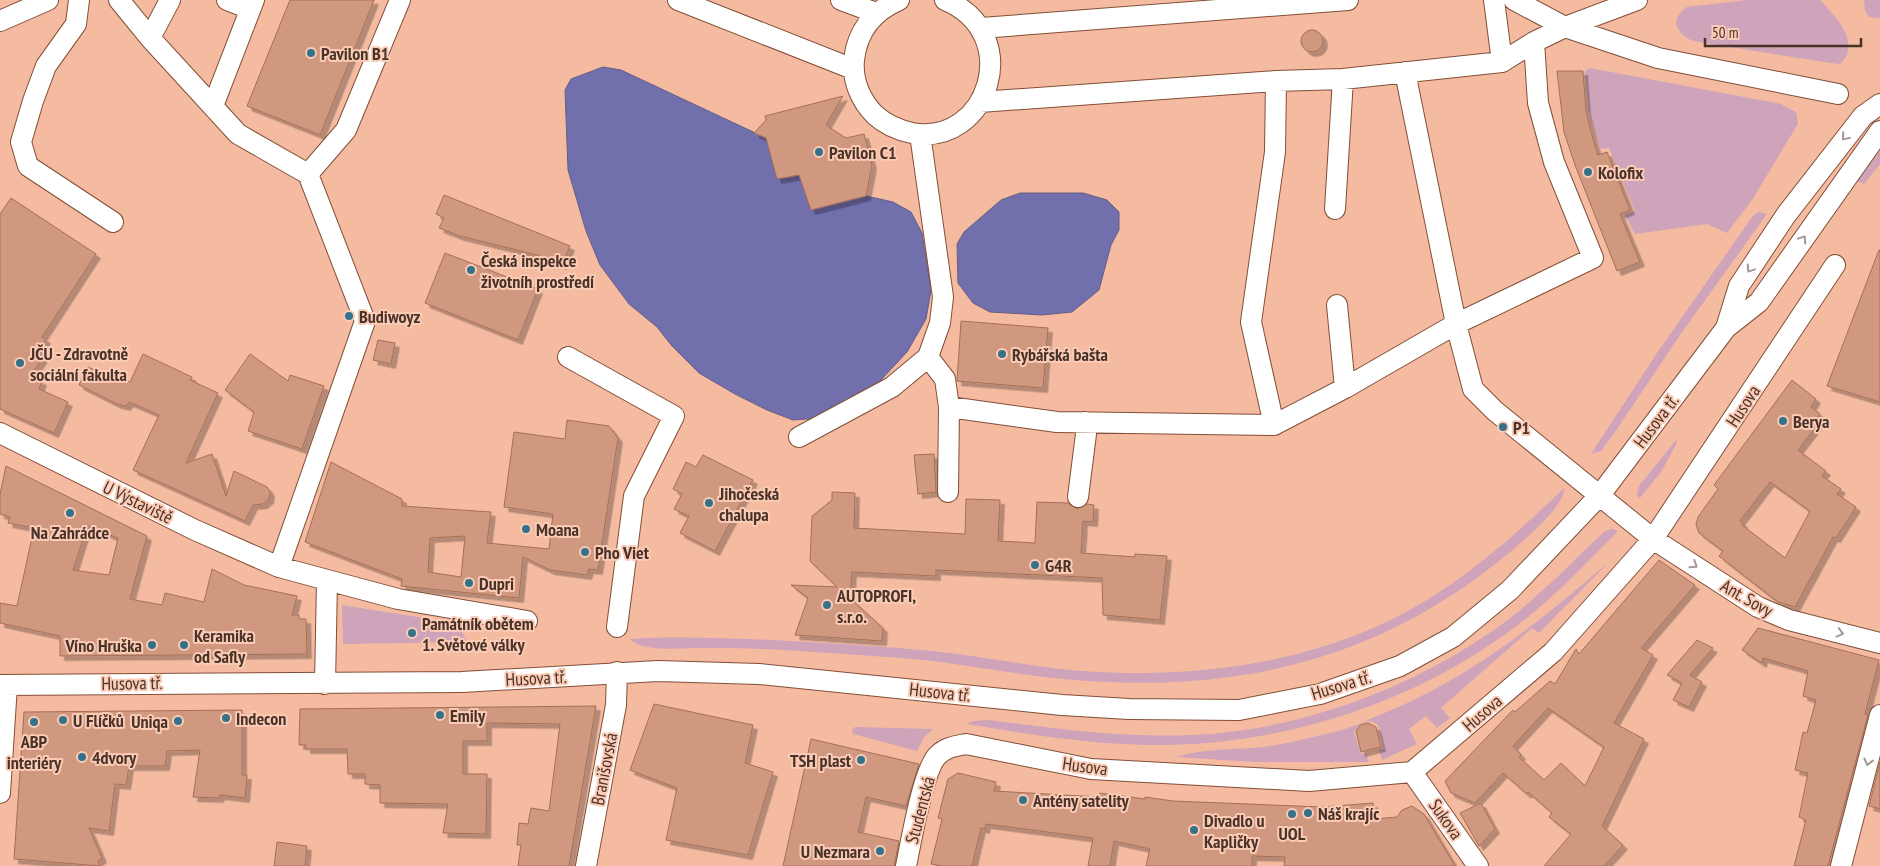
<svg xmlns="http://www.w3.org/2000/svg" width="1880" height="866" font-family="'PT Sans Narrow',sans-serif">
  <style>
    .green { fill: #cfa3ba }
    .water { fill: #726fad; stroke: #665d85 }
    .building { fill: #d0987e; stroke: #a56f57; fill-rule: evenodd; filter: url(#shadow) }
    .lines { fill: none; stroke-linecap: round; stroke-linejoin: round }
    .minor-casing { stroke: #814f37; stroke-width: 22 }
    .minor { stroke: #fff; stroke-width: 20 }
    .oneway { stroke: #a49894 }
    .poi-dot { fill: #357289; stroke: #fbcbb6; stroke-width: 2 }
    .labels { text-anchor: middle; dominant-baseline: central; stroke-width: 4; stroke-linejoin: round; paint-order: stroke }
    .poi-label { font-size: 18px; font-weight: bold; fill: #493228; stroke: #fbcbb6; text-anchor: start }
    .street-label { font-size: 18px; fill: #493228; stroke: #fbcbb6 }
  </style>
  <defs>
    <filter id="shadow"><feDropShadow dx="4.5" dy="4.5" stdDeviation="0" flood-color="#0004"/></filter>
  </defs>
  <rect width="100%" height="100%" fill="#f5bba0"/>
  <path class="green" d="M 1747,0 L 1820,0 C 1834,15 1863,43 1840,64 L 1830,63 L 1693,41 C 1676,34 1669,19 1687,7 Z
    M 1864,0 L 1880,0 L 1880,18 L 1869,17 L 1865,11 Z
    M 1590,68 L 1781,104 L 1796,112 L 1798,124 L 1752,200 L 1727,233 L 1707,224 L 1635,234 L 1625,215 L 1635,211 L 1609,148 L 1600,149 L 1588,108 L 1585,71 Z
    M 1880,151 L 1880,164 L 1864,184 L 1857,181 Z
    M 1758,212 L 1767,214 L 1680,335 L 1615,432 L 1601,451 L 1591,454 L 1657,353 L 1752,217 Z
    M 1676,440 L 1677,443 L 1661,472 L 1639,499 L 1637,494 L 1639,486 Z
    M 1564,488 C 1566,507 1514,549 1499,561 C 1373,662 1233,693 1074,680 C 1024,676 974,666 924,660 C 892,657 860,655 828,653 C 792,650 755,648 718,648 C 695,647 670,651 647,647 C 640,646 634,643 629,639 C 677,636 725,638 773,640 C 826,643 879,646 932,651 C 975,655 1017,664 1060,669 C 1163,680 1278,670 1373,628 C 1447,596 1507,543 1564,488 Z
    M 1612,529 L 1618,531 C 1586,563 1555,597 1519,624 C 1420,700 1292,743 1167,745 C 1100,746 1033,735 967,724 L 973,721 L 989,720 C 1056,729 1124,738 1192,735 C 1298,731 1413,688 1498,627 C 1538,598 1570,564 1605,531 Z
    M 1609,562 L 1539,633 L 1532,628 L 1441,708 L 1450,718 L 1437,728 L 1426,716 L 1409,729 L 1417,744 L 1382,760 L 1379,750 L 1384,748 L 1378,725 L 1370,721 L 1360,724 L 1354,732 L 1361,754 L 1366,753 L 1369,762 L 1254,762 L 1177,757 C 1204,748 1235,750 1263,747 C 1290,743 1319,736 1345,729 C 1359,725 1373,717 1387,712 C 1474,675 1538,623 1609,562 Z
    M 342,605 L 449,622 L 460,629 L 468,642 L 343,644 Z
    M 855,727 L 933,729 L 924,737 L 917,751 L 853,734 L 852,730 Z"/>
  <path class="water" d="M 603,67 L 621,70 L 766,138 L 777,179 L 786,177 L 786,179 L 801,173 L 807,198 L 806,199 L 811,210 L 866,196 L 893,202 L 911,212 L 922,233 L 931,290 L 926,319 L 907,352 L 880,381 L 821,418 L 793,420 L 767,410 L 735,394 L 699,373 L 672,346 L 657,327 L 629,304 L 600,265 L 586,231 L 568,170 L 565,90 L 571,79 Z
    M 1020,193 L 1083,193 L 1107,200 L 1119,212 L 1119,230 L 1111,245 L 1099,290 L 1072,312 L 1042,315 L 990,312 L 973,303 L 958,283 L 957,244 L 964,232 L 1001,200 Z"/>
  <path class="building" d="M 290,0 L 374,0 L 320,135 L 247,106 Z
    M1301 41a11 11 0 1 1 22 0a11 11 0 1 1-22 0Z
    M 1557,71 L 1583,71 L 1586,111 L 1593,139 L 1598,155 L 1607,152 L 1630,210 L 1620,214 L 1640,262 L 1617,271 L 1575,165 L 1564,132 Z
    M 843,96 L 826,125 L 846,138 L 864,134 L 872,165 L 866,196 L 811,210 L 799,175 L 777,179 L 766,138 L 754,133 L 766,120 L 765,116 Z
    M 444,195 L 570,246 L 562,265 L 537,255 L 460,236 L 439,228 L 444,218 L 436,214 Z
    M 11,198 L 96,254 L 42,337 L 46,339 L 37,353 L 43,358 L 30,376 L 42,381 L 39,389 L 68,402 L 54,433 L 0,409 L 0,214 Z
    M 1879,250 L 1880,250 L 1880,402 L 1827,386 Z
    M 445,253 L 538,289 L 518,340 L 425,303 Z
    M 961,321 L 1048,328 L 1043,388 L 957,381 Z
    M 378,340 L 395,343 L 391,364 L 373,360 Z
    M 143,354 L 192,377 L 190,380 L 218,393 L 186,463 L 212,454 L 226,496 L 234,471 L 267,487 L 270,492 L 269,499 L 263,504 L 253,505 L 245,521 L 133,470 L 159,415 L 129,402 L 126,406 L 117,404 L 79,385 L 88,367 L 120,382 L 121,378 L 130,382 Z
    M 250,354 L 288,381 L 290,375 L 324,386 L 302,449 L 248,431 L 254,412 L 225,390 Z
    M 1792,380 L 1816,399 L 1811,407 L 1820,414 L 1814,421 L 1818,424 L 1798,450 L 1826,471 L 1822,476 L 1841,489 L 1837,494 L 1856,507 L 1836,538 L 1833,537 L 1795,607 L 1778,602 L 1719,556 L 1723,551 L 1699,533 L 1696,525 L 1698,517 L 1718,489 L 1714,485 ZM 1770,482 L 1810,511 L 1785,558 L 1742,525 L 1743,523 L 1740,521 Z
    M 567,420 L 609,426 L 618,438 L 598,570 L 589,569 L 587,575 L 550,570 L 523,557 L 519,598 L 401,586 L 402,579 L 305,542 L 331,462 L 402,499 L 402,506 L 491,512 L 487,543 L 549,549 L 553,514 L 504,507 L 514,432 L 565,439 ZM 465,536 L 461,577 L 428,572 L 430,538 Z
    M 934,454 L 936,492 L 918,494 L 914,455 Z
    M 703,455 L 753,480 L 715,551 L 680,533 L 689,516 L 674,509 L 682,494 L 673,489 L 686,462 L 696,467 Z
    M 6,466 L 147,536 L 130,599 L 162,605 L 165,593 L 204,602 L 212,569 L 244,585 L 297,596 L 292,615 L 299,615 L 299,619 L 306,619 L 307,654 L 60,656 L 60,636 L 0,623 L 0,603 L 17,606 L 34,528 L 8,523 L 10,517 L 0,514 L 0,494 ZM 87,526 L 118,538 L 109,575 L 73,570 Z
    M 832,492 L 855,493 L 854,528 L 965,534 L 966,499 L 1000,500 L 998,541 L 1018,542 L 1035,543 L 1037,502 L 1068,503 L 1077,509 L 1087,504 L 1094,505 L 1093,522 L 1083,521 L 1081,553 L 1135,557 L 1135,554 L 1167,556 L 1160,620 L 1103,615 L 1102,578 L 936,570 L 936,576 L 852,572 L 850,598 L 883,628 L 882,641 L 795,635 L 808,598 L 791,585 L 837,587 L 810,561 L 812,516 L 832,500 Z
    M 1659,560 L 1695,585 L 1641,648 L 1653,655 L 1614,723 L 1644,739 L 1602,826 L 1623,845 L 1604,866 L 1544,866 L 1571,834 L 1549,817 L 1552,813 L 1528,792 L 1527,794 L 1503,773 L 1475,803 L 1451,793 L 1445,781 L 1513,710 L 1515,712 L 1550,681 L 1555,684 L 1576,649 L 1579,654 ZM 1548,708 L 1604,747 L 1585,786 L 1561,763 L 1544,780 L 1519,757 L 1521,755 L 1513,746 Z
    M 1758,628 L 1879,660 L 1865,714 L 1868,715 L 1828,866 L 1794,866 L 1806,820 L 1799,817 L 1808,773 L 1795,770 L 1803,732 L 1807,733 L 1816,700 L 1803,696 L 1808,671 L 1763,658 L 1762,663 L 1742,650 Z
    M 1697,640 L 1713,648 L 1690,675 L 1702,682 L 1689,707 L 1673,700 L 1682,683 L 1667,675 Z
    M 654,704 L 753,725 L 745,763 L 773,772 L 748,855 L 666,840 L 677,788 L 630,770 Z
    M 596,706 L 569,866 L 518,866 L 521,845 L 517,845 L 519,823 L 528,824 L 531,808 L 549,811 L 560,724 L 487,723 L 487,741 L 463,741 L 463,774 L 487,774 L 486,834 L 443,833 L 448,804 L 380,803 L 380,785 L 365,784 L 365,774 L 348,774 L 347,749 L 306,749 L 306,745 L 299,745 L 300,709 Z
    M 242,710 L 242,775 L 247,775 L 245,798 L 220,795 L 219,798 L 193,797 L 200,750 L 167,751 L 165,766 L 129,766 L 126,785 L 115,784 L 109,831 L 89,828 L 102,858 L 98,861 L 100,866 L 14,859 L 24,712 Z
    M 1368,723 L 1376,727 L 1381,747 L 1361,752 L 1356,731 L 1360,725 Z
    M 811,739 L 919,764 L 906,806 L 866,797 L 858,832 L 899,841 L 894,866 L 783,866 Z
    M 1880,762 L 1880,809 L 1869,806 Z
    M 958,773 L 996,782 L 994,791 L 1099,797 L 1100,793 L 1145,799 L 1145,797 L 1173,801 L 1322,807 L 1373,803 L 1374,819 L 1397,817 L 1402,810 L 1412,806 L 1424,814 L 1455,866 L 1284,866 L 1285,857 L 1252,856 L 1252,866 L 1146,866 L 1150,849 L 1114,841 L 1110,866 L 1088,866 L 1093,838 L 986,824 L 985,829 L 981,828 L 972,866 L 941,866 L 931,864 L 942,819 L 938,818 L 948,779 Z
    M 1481,803 L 1495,829 L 1479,846 L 1460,813 Z
    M 277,842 L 307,846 L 305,866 L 274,866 Z"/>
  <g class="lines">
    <defs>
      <path id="minor" d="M 79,0 L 76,24 L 46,66 L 33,101 L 21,142 L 28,166 L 113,222
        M 119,0 L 150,38
        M 170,0 L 150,38 L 238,134 L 308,174 L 346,130 L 400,0
        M 227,0 L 250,9
        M 678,0 L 853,69
        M 841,0 L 876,13
        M 899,0 C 873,11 857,32 854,60 C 852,81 861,101 875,115 C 886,125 898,130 912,133 C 989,147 1025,33 945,0
        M 1494,0 L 1502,62
        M 1514,0 L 1565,27 L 1637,0
        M 0,21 L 48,0
        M 981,28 L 1348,0
        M 1405,72 L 1456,324 L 1473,389 L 1495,411 L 1653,539 L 1758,607 L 1789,620 L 1880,643
        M 980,102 L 1276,81 L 1343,79 L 1502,62 L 1534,42 L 1565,27 L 1658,58 L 1838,94
        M 213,106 L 254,0
        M 920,134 L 943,297 L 940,323 L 928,357 L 945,379 L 949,407 L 1057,422 L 1274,425 L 1345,388 L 1456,324 L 1593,258 L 1554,162 L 1538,103 L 1534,42
        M 1335,209 L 1343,79
        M 1337,305 L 1345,388
        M 1726,328 L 1739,286 L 1786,215 L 1863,116 L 1880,104
        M 568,357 L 674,416 L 634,496 L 617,627
        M 1274,425 L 1251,322 L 1275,152 L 1276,81
        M 0,433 L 195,530 L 279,567 L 398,599 L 527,621
        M 799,437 L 892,387 L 928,357
        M 948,492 L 949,407
        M 1078,497 L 1086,434 L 1085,422
        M 279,567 L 365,321 L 308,174
        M 325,684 L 327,580
        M 0,685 L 462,682 L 658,671 L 759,674 L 1062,705 L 1129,709 L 1239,710 L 1320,694 L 1400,666 L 1453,637 L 1510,590 L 1600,495 L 1726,328 L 1759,302 L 1880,131
        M 1412,772 L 1478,866
        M 0,793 L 7,685
        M 586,866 L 616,705 L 617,672
        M 906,866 C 911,843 923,769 938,755 C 946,747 956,746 966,744 L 1091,769 L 1309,781 L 1412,772 L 1553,652 L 1653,539 L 1835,265
        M 1841,866 L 1880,715"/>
    </defs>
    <use href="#minor" class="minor-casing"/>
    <use href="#minor" class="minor"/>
  </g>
  <defs><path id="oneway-chevron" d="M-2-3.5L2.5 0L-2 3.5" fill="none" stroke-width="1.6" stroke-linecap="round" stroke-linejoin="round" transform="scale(1.25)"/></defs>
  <g class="oneway">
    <use href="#oneway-chevron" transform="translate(1845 137) rotate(130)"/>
    <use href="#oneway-chevron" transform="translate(1803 239) rotate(-56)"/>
    <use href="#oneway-chevron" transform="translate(1750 269) rotate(124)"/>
    <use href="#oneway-chevron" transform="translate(1694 565) rotate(33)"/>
    <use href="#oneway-chevron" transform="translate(1840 633) rotate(15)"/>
    <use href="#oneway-chevron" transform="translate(1868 762) rotate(104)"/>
  </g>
  <g class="poi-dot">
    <circle cx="311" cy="53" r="5"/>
    <circle cx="819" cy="152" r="5"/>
    <circle cx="1588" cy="172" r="5"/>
    <circle cx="471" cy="270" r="5"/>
    <circle cx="349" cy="316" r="5"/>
    <circle cx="1002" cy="354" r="5"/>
    <circle cx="20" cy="363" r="5"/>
    <circle cx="1783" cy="421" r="5"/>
    <circle cx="1503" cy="427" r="5"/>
    <circle cx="709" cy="503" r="5"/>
    <circle cx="70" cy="513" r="5"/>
    <circle cx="526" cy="529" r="5"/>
    <circle cx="585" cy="552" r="5"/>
    <circle cx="1035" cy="565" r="5"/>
    <circle cx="469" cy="583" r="5"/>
    <circle cx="827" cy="605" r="5"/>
    <circle cx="412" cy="633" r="5"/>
    <circle cx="152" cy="645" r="5"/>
    <circle cx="184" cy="645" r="5"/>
    <circle cx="440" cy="715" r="5"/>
    <circle cx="226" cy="718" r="5"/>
    <circle cx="63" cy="720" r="5"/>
    <circle cx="178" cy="721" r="5"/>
    <circle cx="34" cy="722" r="5"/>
    <circle cx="82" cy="757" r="5"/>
    <circle cx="861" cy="760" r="5"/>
    <circle cx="1023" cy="800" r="5"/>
    <circle cx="1308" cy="813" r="5"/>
    <circle cx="1292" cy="814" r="5"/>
    <circle cx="1194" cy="830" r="5"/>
    <circle cx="880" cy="851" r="5"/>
  </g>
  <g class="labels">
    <g class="poi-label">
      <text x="321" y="53">Pavilon B1</text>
      <text x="829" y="152">Pavilon C1</text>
      <text x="1598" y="172">Kolofix</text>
      <text x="481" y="260">Česká inspekce<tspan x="481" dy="21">životníh prostředí</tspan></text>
      <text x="359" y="316">Budiwoyz</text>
      <text x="30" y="353">JČU - Zdravotně<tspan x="30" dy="21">sociální fakulta</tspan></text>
      <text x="1012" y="354">Rybářská bašta</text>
      <text x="1793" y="421">Berya</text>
      <text x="1513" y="427">P1</text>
      <text x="719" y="493">Jihočeská<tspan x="719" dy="21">chalupa</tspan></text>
      <text x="536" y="529">Moana</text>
      <text x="70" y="532" text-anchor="middle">Na Zahrádce</text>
      <text x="595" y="552">Pho Viet</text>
      <text x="1045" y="565">G4R</text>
      <text x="479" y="583">Dupri</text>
      <text x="837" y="595">AUTOPROFI,<tspan x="837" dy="21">s.r.o.</tspan></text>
      <text x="422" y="623">Památník obětem<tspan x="422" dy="21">1. Světové války</tspan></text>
      <text x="194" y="635">Keramika<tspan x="194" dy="21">od Safly</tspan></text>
      <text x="142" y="645" text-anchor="end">Víno Hruška</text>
      <text x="450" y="715">Emily</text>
      <text x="236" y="718">Indecon</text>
      <text x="73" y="720">U Flíčků</text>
      <text x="168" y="721" text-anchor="end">Uniqa</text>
      <text x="34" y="741" text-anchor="middle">ABP<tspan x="34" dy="21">interiéry</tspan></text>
      <text x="92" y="757">4dvory</text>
      <text x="851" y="760" text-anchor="end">TSH plast</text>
      <text x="1033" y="800">Antény satelity</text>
      <text x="1318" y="813">Náš krajíc</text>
      <text x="1204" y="820">Divadlo u<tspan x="1204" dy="21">Kapličky</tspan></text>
      <text x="1292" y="833" text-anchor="middle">UOL</text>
      <text x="870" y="851" text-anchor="end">U Nezmara</text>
    </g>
    <g class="street-label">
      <text transform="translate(1743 406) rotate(-57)">Husova</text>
      <text transform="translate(1656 421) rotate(-53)">Husova tř.</text>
      <text transform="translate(138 502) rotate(26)">U Výstaviště</text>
      <text transform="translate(1747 598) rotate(30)">Ant. Sovy</text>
      <text transform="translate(536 678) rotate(-3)">Husova tř.</text>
      <text transform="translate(132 683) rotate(-1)">Husova tř.</text>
      <text transform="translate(1341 685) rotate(-17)">Husova tř.</text>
      <text transform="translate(940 692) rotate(6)">Husova tř.</text>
      <text transform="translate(1482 713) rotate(-41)">Husova</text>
      <text transform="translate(1085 766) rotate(8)">Husova</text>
      <text transform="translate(604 769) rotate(-79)">Branišovská</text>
      <text transform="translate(920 810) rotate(-75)">Studentská</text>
      <text transform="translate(1446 819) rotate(55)">Sukova</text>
    </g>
  </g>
  <path d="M1705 38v8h156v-8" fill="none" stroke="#493228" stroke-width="2.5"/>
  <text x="1712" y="38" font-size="15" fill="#493228" stroke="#fbcbb6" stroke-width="4" paint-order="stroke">50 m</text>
</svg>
